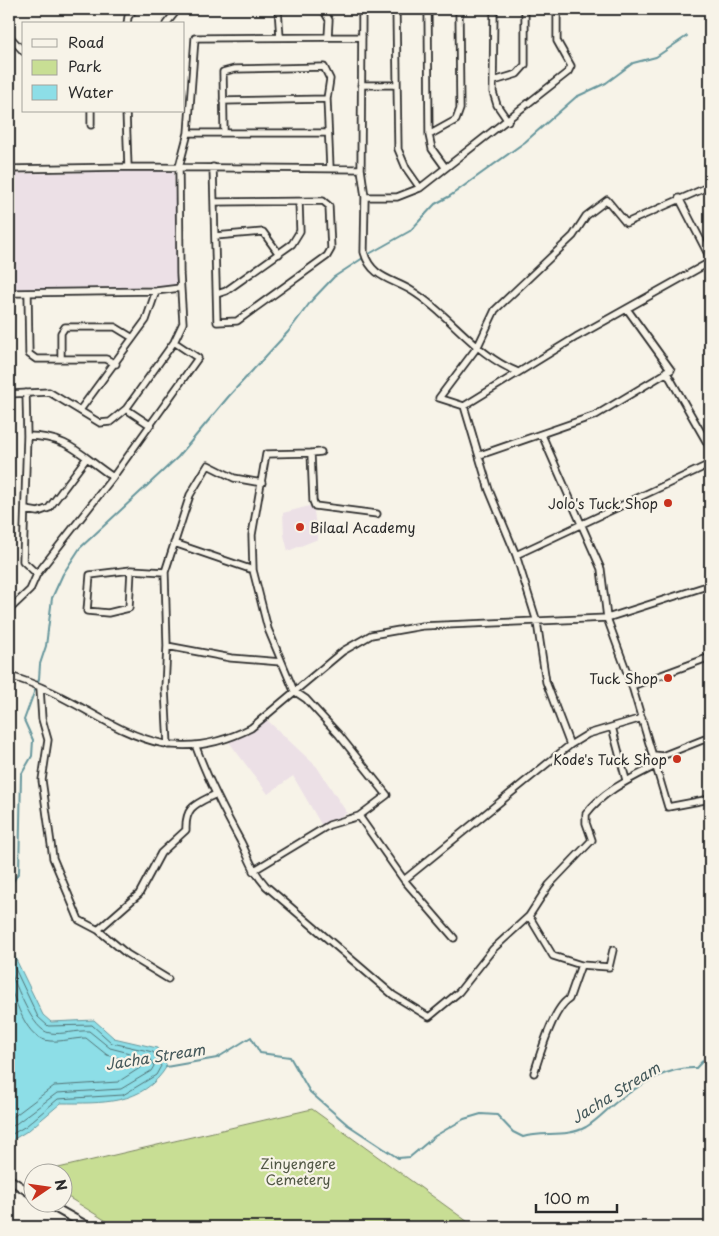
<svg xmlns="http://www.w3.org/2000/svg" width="719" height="1236" font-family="'Playpen Sans',sans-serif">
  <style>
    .built { fill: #ece0e6 }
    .green { fill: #c8de94; stroke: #7a8460 }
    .water { fill: #8ddee7; stroke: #66969c }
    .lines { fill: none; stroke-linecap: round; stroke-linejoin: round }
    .shore { stroke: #527376; stroke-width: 1 }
    .stream { stroke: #66969c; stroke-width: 2 }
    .minor-casing { stroke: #2b2b2b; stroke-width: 9 }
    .major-casing { stroke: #2b2b2b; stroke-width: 11 }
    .minor { stroke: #f7f3e8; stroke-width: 5.5 }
    .major { stroke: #f7f3e8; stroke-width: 7 }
    .poi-dot { fill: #c8321e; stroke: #f7f3e8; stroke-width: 2 }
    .labels { text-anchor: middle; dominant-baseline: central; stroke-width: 4.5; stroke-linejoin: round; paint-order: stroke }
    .poi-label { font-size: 14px; fill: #2b2b2b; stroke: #f7f3e8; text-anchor: end }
    .park-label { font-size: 14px; fill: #525845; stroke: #f7f3e8 }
    .water-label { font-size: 15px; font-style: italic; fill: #44585a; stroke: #f7f3e8 }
  </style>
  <rect width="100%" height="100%" fill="#f7f3e8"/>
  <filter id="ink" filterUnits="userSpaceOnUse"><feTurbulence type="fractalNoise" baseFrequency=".02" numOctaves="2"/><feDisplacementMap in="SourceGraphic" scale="10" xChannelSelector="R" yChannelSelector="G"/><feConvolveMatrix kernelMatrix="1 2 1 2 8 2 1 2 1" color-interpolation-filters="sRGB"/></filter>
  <g filter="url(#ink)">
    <path class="built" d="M 174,170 L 178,286 L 9,289 L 9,174 Z
      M 313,505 L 318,539 L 288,551 L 284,535 L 283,513 Z
      M 266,719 L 317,767 L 347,813 L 322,826 L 293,776 L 268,794 L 229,742 Z"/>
    <path class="green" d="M 312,1109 L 475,1227 L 116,1227 L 63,1194 L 62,1174 L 37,1173 Z"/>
    <path class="water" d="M 9,945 L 43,1015 L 51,1022 L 94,1020 L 114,1038 L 157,1048 L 167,1066 C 143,1106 101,1103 61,1103 L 29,1130 L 9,1142 Z"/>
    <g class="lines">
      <path class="shore" d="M 9,956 L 38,1017 L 48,1026 L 92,1025 L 112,1043 L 153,1052 L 161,1066 L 156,1075 L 123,1095 L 58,1099 L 26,1126 L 9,1136
        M 9,969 C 17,985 32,1031 50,1033 C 63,1035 76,1030 89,1031 L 110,1048 L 149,1058 L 154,1066 L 151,1071 L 121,1089 L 57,1093 L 9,1129
        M 9,986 C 18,1003 25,1039 50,1041 C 62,1042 74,1038 86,1038 L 107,1055 L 141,1064 L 143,1066 L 118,1082 L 54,1086 L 9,1120"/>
      <path class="stream" d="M 9,888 L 19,872 L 21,775 L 32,756 L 33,740 L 24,720 L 39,679 L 40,664 L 46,646 L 52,598 L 63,574 L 80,548 L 178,457 L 229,396 L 288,332 L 312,300 L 334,277 L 369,254 L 410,231 L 435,204 L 450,196 L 525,142 L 576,97 L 606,83 L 633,63 L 656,57 L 687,36
        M 166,1067 L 217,1058 L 251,1037 L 260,1053 L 290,1057 L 310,1092 L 348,1125 L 398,1158 L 410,1157 L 435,1136 L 464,1119 L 481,1114 L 497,1115 L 513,1132 L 523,1137 C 544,1131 566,1138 586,1127 C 598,1120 608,1108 619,1100 C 642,1083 668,1067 696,1068 L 710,1053"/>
      <defs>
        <path id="minor" d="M 278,9 L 280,37
          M 323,9 L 329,20 L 328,37
          M 362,9 L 361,169 L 365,197 L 364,252 C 371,278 393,279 412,291 C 450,314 476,356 518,372
          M 396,9 L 398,149 L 406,168 L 420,188
          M 428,9 L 429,135 L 432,149 L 445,167
          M 494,9 L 493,92 L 497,105 L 508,121
          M 127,24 L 128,17 L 134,9
          M 166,24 L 178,9
          M 9,36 L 24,52
          M 494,81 L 517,74 L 525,65 L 525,9
          M 361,85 L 397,85
          M 223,101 L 327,99
          M 126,111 L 128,167
          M 91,125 L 91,111
          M 224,131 L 223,72 L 234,69 L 324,67 L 330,79 L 327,99 L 330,168
          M 188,133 L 328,133
          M 429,135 L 456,120 L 460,109 L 459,9
          M 213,167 L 217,322 L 237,321 L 327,256 L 331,249 L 329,206 L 323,201 L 214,202
          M 9,169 L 128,167 L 361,169
          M 710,186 L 626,223 L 607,200 L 586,216 L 573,236 L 495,310 L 478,346 L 439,398 L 464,406 L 576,337 L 710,262
          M 365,197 L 397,197 L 420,188 L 568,72 L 571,66 L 557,41 L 557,9
          M 679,198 L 710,258
          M 215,236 L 263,232 L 279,254
          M 9,293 L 156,291 L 180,288
          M 28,293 L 29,354 L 36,359 L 106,359 L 116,364
          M 217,294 L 226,291 L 292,244 L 300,231 L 299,202
          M 61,359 L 61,333 L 65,327 L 115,327 L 133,338
          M 666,371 L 710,448
          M 26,393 L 27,436 L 23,561 L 37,574
          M 9,394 L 49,392 L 100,423 L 110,422 L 126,409 L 174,342 L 183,323 L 180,274 L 179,167 L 188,133 L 195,38 L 362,37
          M 464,406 L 489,490 L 516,555 L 537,622 L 546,682 L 570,745
          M 126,409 L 150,425
          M 80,410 L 146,320 L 156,291
          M 542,435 L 601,569 L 607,618 L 632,686 L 668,807 L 710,799
          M 27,436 C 69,436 80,455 113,477
          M 311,453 L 321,452
          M 480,455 L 596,415 L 671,370 L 627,309
          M 262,483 L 234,478 L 208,465 L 190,495 L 165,572 L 167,646 L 231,658 L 281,662
          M 26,510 L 38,512 L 49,508 L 86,459
          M 174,543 L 253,570
          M 516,555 L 710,464
          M 131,570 L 129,608 L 108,613 L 87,611 L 90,575 L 131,570 L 165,572
          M 9,610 L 30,590 L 37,574 L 113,477 L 198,358 L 174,342
          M 167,646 L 165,688 L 168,745
          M 9,676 C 100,700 147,781 251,728 L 343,651 L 371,635 L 422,626 L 607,618 L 710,585
          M 632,686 L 710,657
          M 40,688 L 42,719 L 48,740 L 42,780 L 53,858 L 79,920 L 98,930 L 139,894 L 161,853 L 186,830 C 185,806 196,804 216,794
          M 612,727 L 626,780
          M 196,747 C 208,780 224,811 241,842 C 250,860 252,870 266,886 L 393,995 L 429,1017 L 459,992 L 493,949 L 529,916 L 549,885 L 592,840 L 586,823 L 586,814 C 603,791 632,778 657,765
          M 654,755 L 662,756 L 710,737
          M 359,816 L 404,880 L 454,938
          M 253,871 L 329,825 L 359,816 L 387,795 L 339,735 L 306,699 L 294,691 L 268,629 L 253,570 L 252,535 L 266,454 L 311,453 L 313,501 L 315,506 L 377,514
          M 404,880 L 570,745 L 588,734 L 642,718
          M 529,916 L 553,956 L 581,965 L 609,967 L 613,950
          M 98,930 L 127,954 L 168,979
          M 534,1073 C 540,1055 553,1008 569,999 L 581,965"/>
        <path id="major" d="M 9,1179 L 32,1194
          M 48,1204 L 89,1227"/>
      </defs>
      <use href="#minor" class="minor-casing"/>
      <use href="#major" class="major-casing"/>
      <use href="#minor" class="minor"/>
      <use href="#major" class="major"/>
    </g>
  </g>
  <g class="poi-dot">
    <circle cx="668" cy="503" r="5"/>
    <circle cx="300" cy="527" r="5"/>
    <circle cx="668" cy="678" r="5"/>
    <circle cx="677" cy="759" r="5"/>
  </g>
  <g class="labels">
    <g class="poi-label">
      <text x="658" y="503">Jolo's Tuck Shop</text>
      <text x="310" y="527" text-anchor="start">Bilaal Academy</text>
      <text x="658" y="678">Tuck Shop</text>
      <text x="667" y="759">Kode's Tuck Shop</text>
    </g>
    <g class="park-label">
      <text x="298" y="1163">Zinyengere<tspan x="298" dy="16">Cemetery</tspan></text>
    </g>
    <g class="water-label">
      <text transform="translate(155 1056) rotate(-9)">Jacha Stream</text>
      <text transform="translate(615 1092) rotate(-32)">Jacha Stream</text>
    </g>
  </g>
  <rect width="719" height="1236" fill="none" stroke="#f7f3e8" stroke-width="30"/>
  <rect x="15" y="15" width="689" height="1206" fill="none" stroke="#2b2b2b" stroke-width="2" filter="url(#ink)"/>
  <rect x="22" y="22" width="162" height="90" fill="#f7f3e8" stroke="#a5a39c"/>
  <rect x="32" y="39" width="25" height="8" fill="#f7f3e8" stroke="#a5a39c"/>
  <text x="68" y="48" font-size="15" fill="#2b2b2b">Road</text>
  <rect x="32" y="60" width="25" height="15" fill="#c8de94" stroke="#a5a39c"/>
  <text x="68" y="72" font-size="15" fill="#2b2b2b">Park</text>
  <rect x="32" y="85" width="25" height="15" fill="#8ddee7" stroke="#a5a39c"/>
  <text x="68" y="98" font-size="15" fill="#2b2b2b">Water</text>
  <g transform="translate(48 1188) rotate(77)"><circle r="24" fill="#f7f3e8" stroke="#a5a39c"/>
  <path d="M0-4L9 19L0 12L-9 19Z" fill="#c8321e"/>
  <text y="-8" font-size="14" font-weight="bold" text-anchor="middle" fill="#2b2b2b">N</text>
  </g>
  <path d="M536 1204v8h81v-8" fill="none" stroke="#2b2b2b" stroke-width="2.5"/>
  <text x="544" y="1204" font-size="15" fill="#2b2b2b" stroke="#f7f3e8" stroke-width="4" paint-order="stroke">100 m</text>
</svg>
